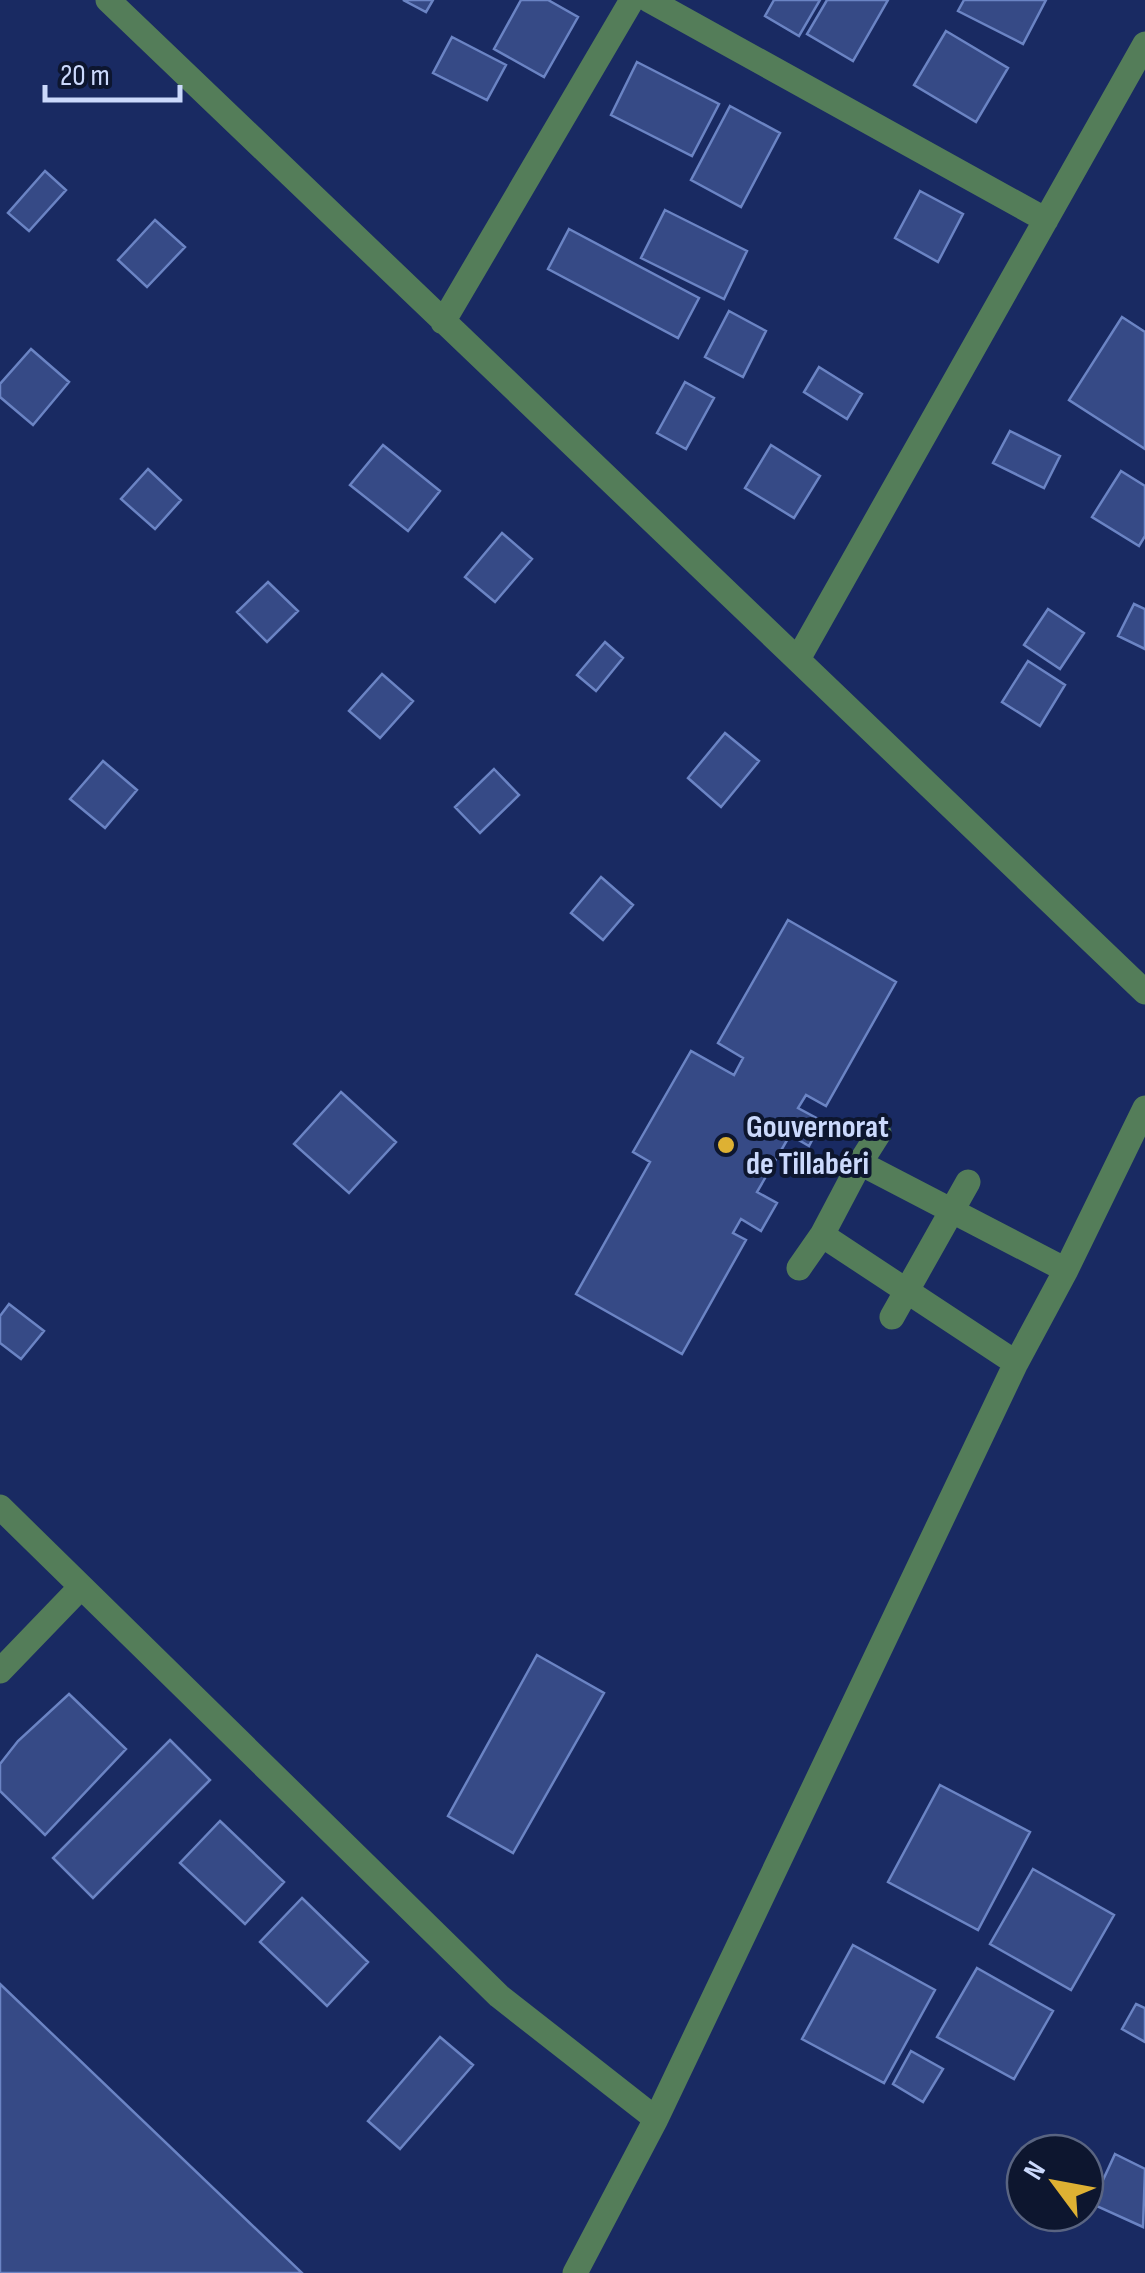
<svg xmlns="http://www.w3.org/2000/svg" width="1145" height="2273" font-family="'Sofia Sans Condensed',sans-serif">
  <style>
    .building { fill: #364a86; stroke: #6b84c4; stroke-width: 2.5 }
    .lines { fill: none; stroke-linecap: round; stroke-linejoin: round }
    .minor { stroke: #547d59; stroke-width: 25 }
    .poi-dot { fill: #deb133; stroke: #0d162f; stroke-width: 4 }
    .labels { text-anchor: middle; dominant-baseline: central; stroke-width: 8; stroke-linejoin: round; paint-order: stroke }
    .poi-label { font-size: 32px; font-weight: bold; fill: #cbd9fc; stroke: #0d162f; text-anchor: start }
  </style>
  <rect width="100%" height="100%" fill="#192a62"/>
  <path class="building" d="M 403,0 L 433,0 L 426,12 Z
    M 521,0 L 548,0 L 578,17 L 544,77 L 494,49 Z
    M 774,0 L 820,0 L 799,36 L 765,16 Z
    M 827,0 L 888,0 L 853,61 L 807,34 Z
    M 964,0 L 1046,0 L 1023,44 L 958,11 Z
    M 946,31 L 1008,68 L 976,122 L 914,85 Z
    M 452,37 L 506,65 L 487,100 L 433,73 Z
    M 637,62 L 719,104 L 692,156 L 611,115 Z
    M 730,106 L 780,133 L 741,207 L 691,180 Z
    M 45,171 L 66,190 L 29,231 L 8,213 Z
    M 920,191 L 963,214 L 938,262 L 895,238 Z
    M 665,210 L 747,251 L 724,299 L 641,258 Z
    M 155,220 L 185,247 L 147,287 L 118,260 Z
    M 569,229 L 699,298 L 678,338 L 548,269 Z
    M 729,311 L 766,331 L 743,377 L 705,357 Z
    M 1122,317 L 1145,332 L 1145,449 L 1069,400 Z
    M 31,349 L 69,382 L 33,425 L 0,397 L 0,384 Z
    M 819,367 L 862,394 L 847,419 L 804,392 Z
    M 685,382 L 714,398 L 686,449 L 657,433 Z
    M 1010,431 L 1060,456 L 1044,488 L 993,463 Z
    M 383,445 L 440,491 L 408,531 L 350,485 Z
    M 771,445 L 820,476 L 794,518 L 745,488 Z
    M 148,469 L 181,500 L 155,529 L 121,499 Z
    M 1121,471 L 1145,486 L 1145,536 L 1139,546 L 1092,517 Z
    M 502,533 L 532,559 L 495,602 L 465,577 Z
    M 268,582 L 298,611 L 267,642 L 237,612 Z
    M 1134,604 L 1145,609 L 1145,649 L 1118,636 Z
    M 1048,609 L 1084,633 L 1060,669 L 1024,645 Z
    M 605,642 L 623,658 L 596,691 L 577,675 Z
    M 1028,661 L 1065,685 L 1040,726 L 1002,702 Z
    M 382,674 L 413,701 L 380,738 L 349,711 Z
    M 725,733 L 759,761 L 721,807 L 688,778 Z
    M 103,761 L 137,790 L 105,828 L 70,799 Z
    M 494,769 L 519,795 L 480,833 L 455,807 Z
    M 601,877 L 633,905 L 603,940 L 571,913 Z
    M 788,920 L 896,982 L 826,1106 L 806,1095 L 798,1108 L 822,1121 L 809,1146 L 790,1135 L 757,1192 L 777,1203 L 761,1231 L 741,1219 L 733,1233 L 746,1240 L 682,1354 L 576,1294 L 650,1162 L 633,1152 L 691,1051 L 734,1075 L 743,1058 L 718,1043 Z
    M 341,1092 L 396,1142 L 349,1193 L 294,1144 Z
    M 9,1304 L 44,1331 L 21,1359 L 0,1343 L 0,1316 Z
    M 537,1655 L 604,1693 L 513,1853 L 448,1816 Z
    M 69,1694 L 126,1749 L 45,1835 L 0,1791 L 0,1764 L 18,1741 Z
    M 170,1740 L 210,1780 L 93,1898 L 53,1858 Z
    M 940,1785 L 1030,1832 L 978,1930 L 888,1882 Z
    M 220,1821 L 284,1882 L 245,1924 L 180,1863 Z
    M 1033,1869 L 1114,1915 L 1071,1990 L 990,1944 Z
    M 302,1898 L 368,1962 L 327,2006 L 260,1942 Z
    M 853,1945 L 935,1990 L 884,2083 L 802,2039 Z
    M 977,1968 L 1053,2011 L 1014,2079 L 937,2037 Z
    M 0,1984 L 302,2273 L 0,2273 Z
    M 1136,2004 L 1145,2008 L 1145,2042 L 1122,2029 Z
    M 440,2037 L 473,2065 L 400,2149 L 368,2121 Z
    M 911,2051 L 943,2069 L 923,2102 L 893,2084 Z
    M 1115,2154 L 1145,2169 L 1143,2227 L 1092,2204 Z"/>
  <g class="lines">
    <path class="minor" d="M 108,0 L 1145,992
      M 649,0 L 1046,220
      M 443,322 L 632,0
      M 798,659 L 1145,44
      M 860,1163 L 879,1133
      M 799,1268 L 822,1235
      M 892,1317 L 968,1182
      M 1016,1363 L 822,1235 L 860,1163 L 1066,1270
      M 0,1507 L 499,1996 L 656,2119
      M 0,1671 L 81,1587
      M 575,2273 L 656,2119 L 1016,1363 L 1066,1270 L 1145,1108"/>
  </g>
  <circle class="poi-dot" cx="726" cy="1145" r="10"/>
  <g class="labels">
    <g class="poi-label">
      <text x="746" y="1127">Gouvernorat<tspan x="746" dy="37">de Tillabéri</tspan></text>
    </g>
  </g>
  <g transform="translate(1055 2183) rotate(302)"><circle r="48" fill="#0d162f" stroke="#596481" stroke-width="2.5"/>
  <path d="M0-8L18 38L0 25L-18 38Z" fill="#deb133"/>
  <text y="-15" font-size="28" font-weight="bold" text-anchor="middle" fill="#cbd9fc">N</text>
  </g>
  <path d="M45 85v15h135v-15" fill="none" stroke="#cbd9fc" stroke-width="5"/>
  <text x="60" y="85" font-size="30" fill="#cbd9fc" stroke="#0d162f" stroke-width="8" paint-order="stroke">20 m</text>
</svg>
